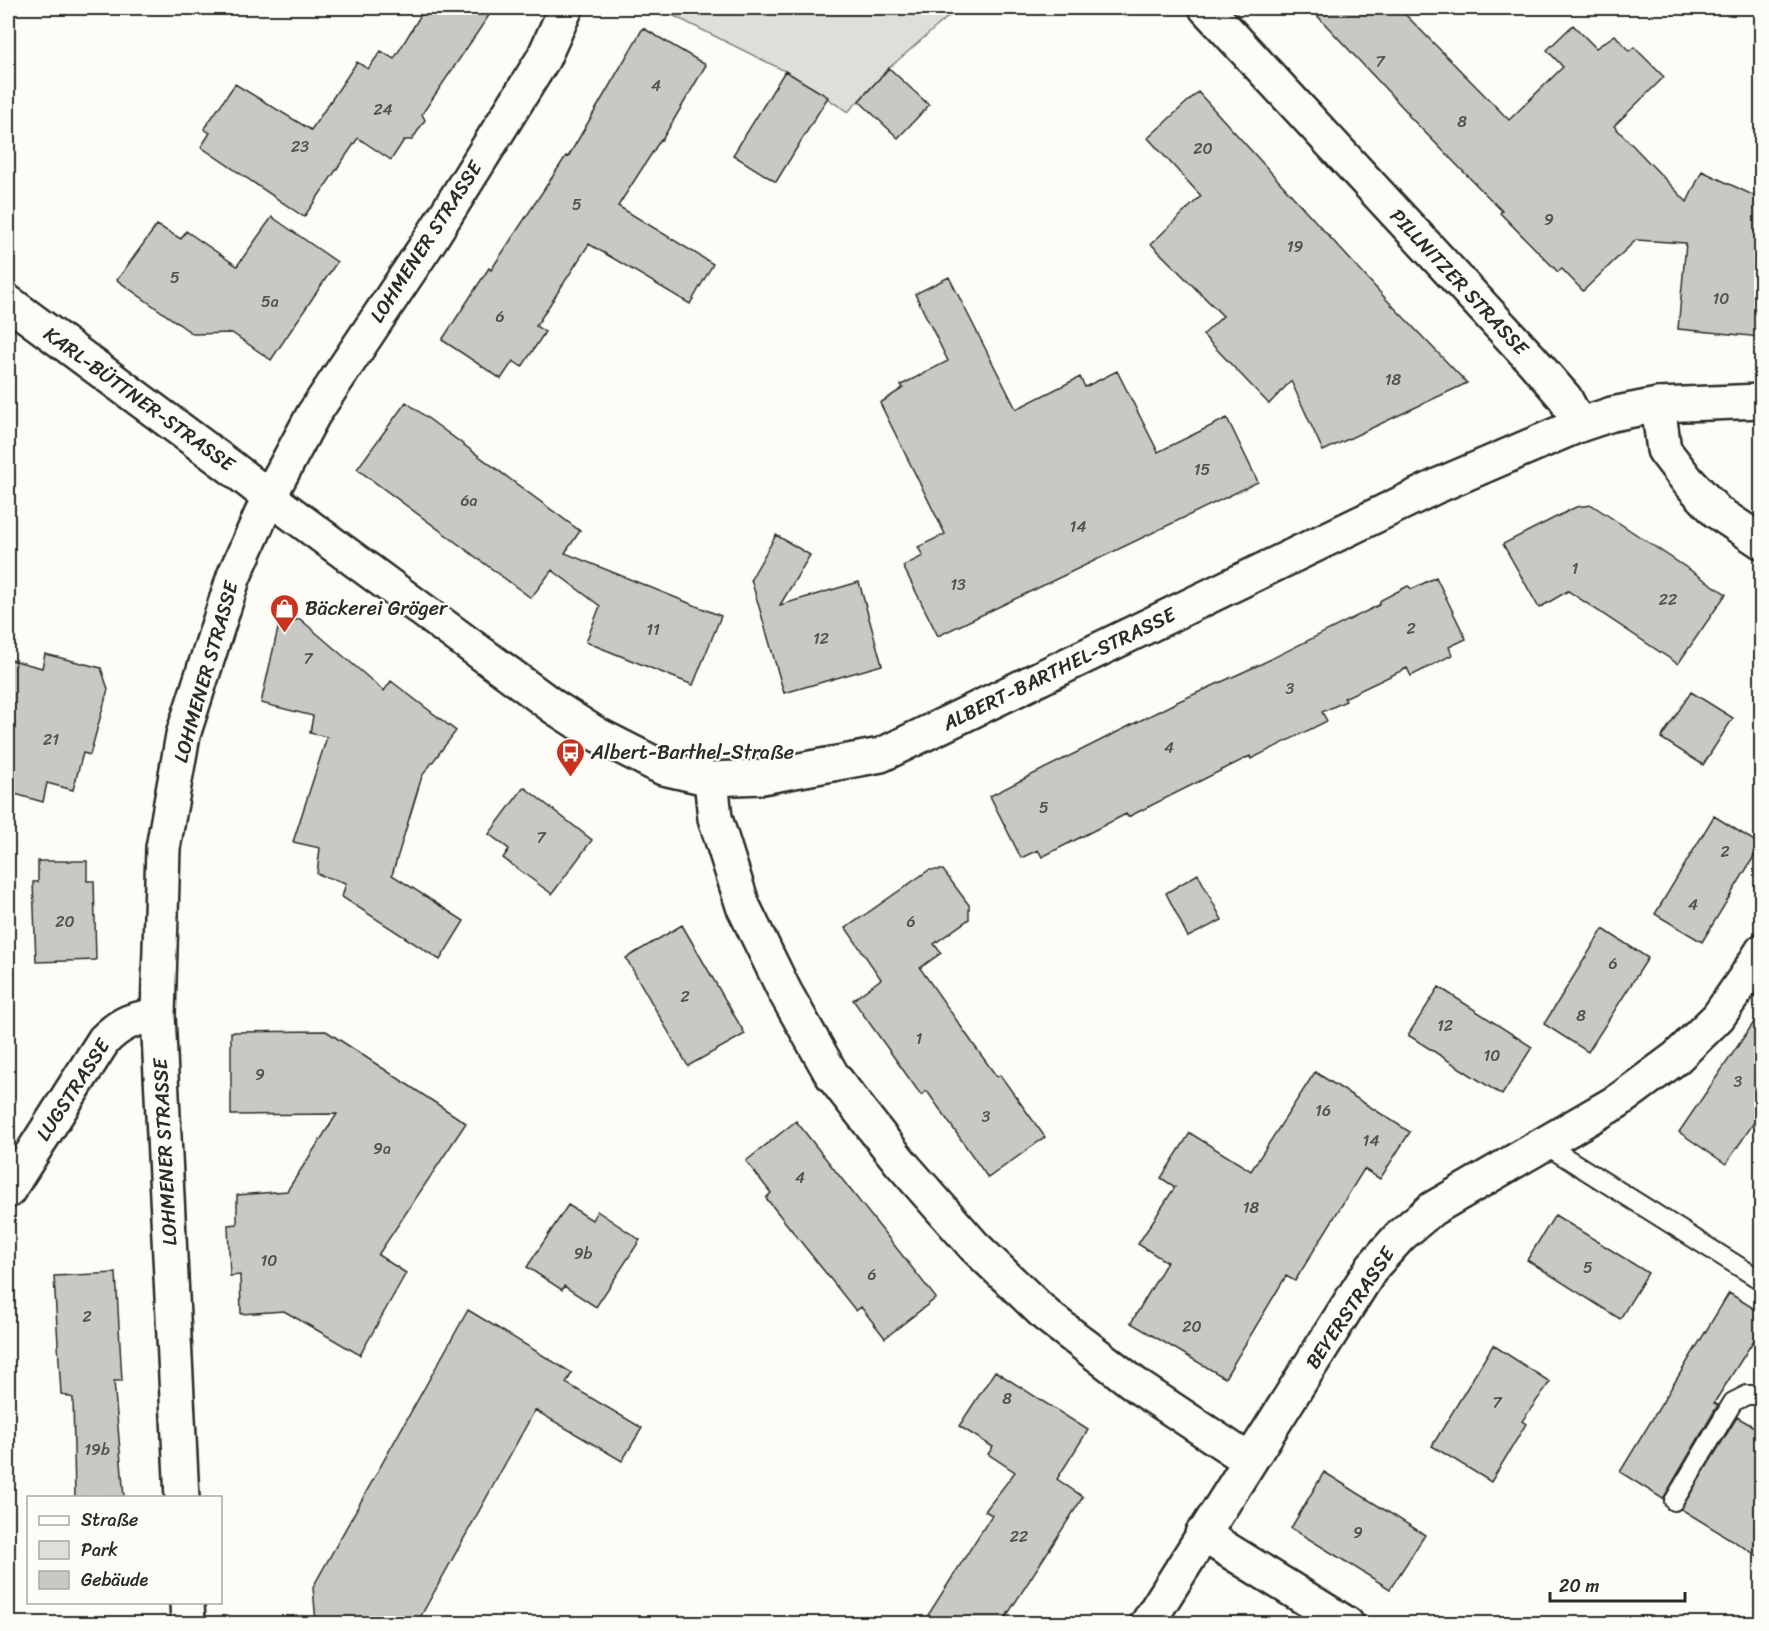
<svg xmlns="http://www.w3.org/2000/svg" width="1769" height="1631" font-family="Sriracha,sans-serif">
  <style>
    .green { fill: #dfdeda; stroke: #858482; stroke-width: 1.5 }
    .building { fill: #c9c8c4; stroke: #2b2b2b; stroke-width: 1.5 }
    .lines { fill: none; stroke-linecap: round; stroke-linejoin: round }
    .lane-casing { stroke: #2b2b2b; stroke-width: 22 }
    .street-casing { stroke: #2b2b2b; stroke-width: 38 }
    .secondary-casing { stroke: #2b2b2b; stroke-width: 38 }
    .lane { stroke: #fdfcf7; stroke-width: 18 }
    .street { stroke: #fdfcf7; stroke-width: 33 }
    .secondary { stroke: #fdfcf7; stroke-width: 33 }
    .labels { text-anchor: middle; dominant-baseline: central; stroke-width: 4.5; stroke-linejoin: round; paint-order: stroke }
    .number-label { font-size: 16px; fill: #525251 }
    .street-label { font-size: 20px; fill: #2b2b2b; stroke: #fdfcf7 }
    .poi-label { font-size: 20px; fill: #2b2b2b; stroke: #fdfcf7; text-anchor: start }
  </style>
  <rect width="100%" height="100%" fill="#fdfcf7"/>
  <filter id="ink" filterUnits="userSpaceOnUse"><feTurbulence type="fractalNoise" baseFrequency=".0167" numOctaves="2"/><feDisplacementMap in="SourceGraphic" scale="12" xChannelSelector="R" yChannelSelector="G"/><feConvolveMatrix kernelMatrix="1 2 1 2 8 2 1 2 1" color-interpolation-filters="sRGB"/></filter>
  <g filter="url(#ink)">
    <path class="green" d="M 658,8 L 958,8 L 889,68 L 848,112 L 785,71 Z"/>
    <path class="building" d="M 425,8 L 494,8 L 422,114 L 425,120 L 412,140 L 404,140 L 391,160 L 358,138 L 304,217 L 201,147 L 210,133 L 204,129 L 235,84 L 311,130 L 357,62 L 368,69 L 381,51 L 394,59 Z
      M 1310,8 L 1399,8 L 1509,120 L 1563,67 L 1547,50 L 1573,25 L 1596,48 L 1615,35 L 1629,51 L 1634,47 L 1664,77 L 1614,126 L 1687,202 L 1702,171 L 1761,199 L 1761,337 L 1678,329 L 1686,243 L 1636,240 L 1583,291 L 1562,269 L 1558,272 L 1500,213 L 1502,211 L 1408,115 L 1409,114 Z
      M 643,28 L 706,65 L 662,140 L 661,139 L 618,206 L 713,264 L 690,304 L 589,244 L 536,326 L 545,332 L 522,367 L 513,361 L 501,379 L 442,340 L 489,268 L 491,270 L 566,156 L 568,157 Z
      M 889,68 L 929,105 L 898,138 L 859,101 Z
      M 785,71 L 828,97 L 776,182 L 733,155 Z
      M 1198,92 L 1386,299 L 1467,383 L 1323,451 L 1291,381 L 1269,404 L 1203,335 L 1223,316 L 1151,244 L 1201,196 L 1148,138 Z
      M 272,217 L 337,262 L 271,360 L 232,333 L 193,334 L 117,280 L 157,225 L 181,239 L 186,231 L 237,266 Z
      M 949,277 L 1016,409 L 1080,377 L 1085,387 L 1117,371 L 1158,452 L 1227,418 L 1258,482 L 938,636 L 903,566 L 923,556 L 918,547 L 945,534 L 880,403 L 903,388 L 901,385 L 948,361 L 915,294 Z
      M 406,402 L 580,531 L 565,553 L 721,616 L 693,685 L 586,642 L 600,606 L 552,570 L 531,598 L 357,469 Z
      M 1592,505 L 1726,594 L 1678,664 L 1568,591 L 1539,608 L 1503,544 L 1576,507 Z
      M 776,535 L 810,555 L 780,605 L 859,582 L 882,665 L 784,693 L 751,579 Z
      M 1436,577 L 1466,639 L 1449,647 L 1452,655 L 1411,676 L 1407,668 L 1344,698 L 1346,701 L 1322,712 L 1327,721 L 1251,759 L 1250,756 L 1128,817 L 1126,814 L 1042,857 L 1038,850 L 1021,858 L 990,796 L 1177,702 L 1261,664 L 1379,605 L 1381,600 L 1408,586 L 1412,589 Z
      M 300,619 L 384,691 L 391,681 L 456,731 L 422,776 L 392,875 L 464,921 L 440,960 L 342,897 L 346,883 L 317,874 L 320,848 L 293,842 L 327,737 L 310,733 L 313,716 L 261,703 L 279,624 Z
      M 45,654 L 101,668 L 108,689 L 90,755 L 83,753 L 73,790 L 47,783 L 43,802 L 8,792 L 8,659 L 42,668 Z
      M 1691,692 L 1733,718 L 1703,765 L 1661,738 Z
      M 524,787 L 592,840 L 552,894 L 503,858 L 509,849 L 489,834 Z
      M 1714,816 L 1761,845 L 1702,942 L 1655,914 Z
      M 38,861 L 87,861 L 87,881 L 94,881 L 96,960 L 36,962 L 33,882 L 38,882 Z
      M 929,870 L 943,870 L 969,905 L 969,919 L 934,944 L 941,953 L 920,968 L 976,1048 L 997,1077 L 1000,1075 L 1045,1137 L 988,1178 L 927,1091 L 921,1095 L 853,1000 L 881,979 L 846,928 Z
      M 1198,874 L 1222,920 L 1188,937 L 1166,893 Z
      M 682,925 L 745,1034 L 688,1066 L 626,958 Z
      M 1603,929 L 1648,958 L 1588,1052 L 1544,1024 Z
      M 1439,987 L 1532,1047 L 1502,1095 L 1408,1035 Z
      M 1761,1012 L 1761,1112 L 1726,1164 L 1679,1132 Z
      M 326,1031 L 466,1123 L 378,1255 L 406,1273 L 360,1355 L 284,1311 L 241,1314 L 240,1275 L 230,1276 L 228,1225 L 237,1224 L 237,1195 L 287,1191 L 337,1114 L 231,1115 L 231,1032 Z
      M 1315,1072 L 1410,1132 L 1380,1179 L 1364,1169 L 1295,1281 L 1286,1276 L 1225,1378 L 1131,1323 L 1167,1262 L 1138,1244 L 1175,1187 L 1161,1178 L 1190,1133 L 1251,1171 Z
      M 796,1121 L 936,1298 L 885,1338 L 861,1307 L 856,1311 L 766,1198 L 771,1193 L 746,1161 Z
      M 568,1205 L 592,1220 L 597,1211 L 640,1240 L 596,1307 L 564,1286 L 562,1290 L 527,1267 Z
      M 1555,1215 L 1648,1273 L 1620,1319 L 1527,1260 Z
      M 116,1273 L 122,1381 L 114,1381 L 124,1497 L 75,1497 L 73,1398 L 61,1394 L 54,1276 Z
      M 1729,1293 L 1761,1313 L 1761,1329 L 1714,1403 L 1718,1405 L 1663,1499 L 1620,1472 Z
      M 468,1310 L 572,1373 L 566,1383 L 642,1428 L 622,1461 L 535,1410 L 417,1623 L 316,1623 L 313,1587 Z
      M 1493,1345 L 1550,1382 L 1522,1421 L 1526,1424 L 1491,1482 L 1432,1446 Z
      M 995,1371 L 1088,1430 L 1057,1479 L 1083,1497 L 1002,1623 L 923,1623 L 992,1515 L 985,1511 L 1015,1472 L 988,1454 L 993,1447 L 959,1426 Z
      M 1737,1417 L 1761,1431 L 1761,1558 L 1681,1509 Z
      M 1324,1472 L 1425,1535 L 1390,1589 L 1291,1528 Z"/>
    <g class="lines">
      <defs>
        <path id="lane" d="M 1544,1144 L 1762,1281
          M 1674,1501 L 1733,1402 L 1747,1395 L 1762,1395"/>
        <path id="street" d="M 1206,8 L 1532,360 L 1565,398 L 1579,425
          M 8,302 L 232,468 L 269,497
          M 1658,405 L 1664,450 L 1687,480 L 1717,512 L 1762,542
          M 711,779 L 715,818 L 743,906 L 785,992 L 832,1075 L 900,1162 L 974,1246 L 1047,1316 L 1140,1388 L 1250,1461
          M 8,1191 L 104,1040 C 122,1022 133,1019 158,1015
          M 1202,1534 L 1347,1624
          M 1147,1624 L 1373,1266 L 1401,1235 L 1432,1209 L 1618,1101 L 1676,1058 L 1718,1017 L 1745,978 L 1762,951"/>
        <path id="secondary" d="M 269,497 L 554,707 L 596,734 L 663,768 L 711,779 L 762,777 L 881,755 L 1437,486 L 1579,425 L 1612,414 L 1658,405 L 1762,401
          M 182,1498 L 158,1015 L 163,848 L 183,735 L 234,576 L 269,497 L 313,415 L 430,240 L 543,59 L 566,8
          M 187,1602 L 188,1624"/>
      </defs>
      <use href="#lane" class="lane-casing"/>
      <use href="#street" class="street-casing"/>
      <use href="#secondary" class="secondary-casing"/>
      <use href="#lane" class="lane"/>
      <use href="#street" class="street"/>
      <use href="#secondary" class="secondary"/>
    </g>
  </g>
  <defs>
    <symbol id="shop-pin" viewBox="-11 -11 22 30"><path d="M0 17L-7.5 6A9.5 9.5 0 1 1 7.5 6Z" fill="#c8321e" stroke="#fdfcf7"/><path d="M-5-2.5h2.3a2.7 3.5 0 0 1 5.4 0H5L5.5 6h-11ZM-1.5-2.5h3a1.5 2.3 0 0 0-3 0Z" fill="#fff"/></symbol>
    <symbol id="bus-pin" viewBox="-11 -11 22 30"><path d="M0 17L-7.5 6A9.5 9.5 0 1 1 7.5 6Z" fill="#c8321e" stroke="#fdfcf7"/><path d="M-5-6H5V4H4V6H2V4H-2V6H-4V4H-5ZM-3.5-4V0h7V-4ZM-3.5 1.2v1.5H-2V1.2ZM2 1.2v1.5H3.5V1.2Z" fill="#fff"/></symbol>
  </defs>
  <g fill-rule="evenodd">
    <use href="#shop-pin" x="268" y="592" width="33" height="45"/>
    <use href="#bus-pin" x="554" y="736" width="33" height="45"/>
  </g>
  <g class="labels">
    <g class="number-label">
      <text x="1380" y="61">7</text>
      <text x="656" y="85">4</text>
      <text x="383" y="109">24</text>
      <text x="1462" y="121">8</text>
      <text x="300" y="146">23</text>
      <text x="1203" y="148">20</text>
      <text x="577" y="204">5</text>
      <text x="1549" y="219">9</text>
      <text x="1295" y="246">19</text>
      <text x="175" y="277">5</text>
      <text x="1721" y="298">10</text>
      <text x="270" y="301">5a</text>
      <text x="500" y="316">6</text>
      <text x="1393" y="379">18</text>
      <text x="1202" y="469">15</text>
      <text x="469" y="500">6a</text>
      <text x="1078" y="526">14</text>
      <text x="1575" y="568">1</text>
      <text x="958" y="584">13</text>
      <text x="1668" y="599">22</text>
      <text x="1411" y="628">2</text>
      <text x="653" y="629">11</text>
      <text x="821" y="638">12</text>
      <text x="308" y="658">7</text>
      <text x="1290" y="688">3</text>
      <text x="51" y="739">21</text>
      <text x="1169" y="747">4</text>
      <text x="1044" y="807">5</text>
      <text x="541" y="837">7</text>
      <text x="1725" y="851">2</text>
      <text x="1693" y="904">4</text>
      <text x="65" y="921">20</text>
      <text x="911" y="921">6</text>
      <text x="1613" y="963">6</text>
      <text x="685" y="996">2</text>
      <text x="1581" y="1015">8</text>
      <text x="1445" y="1025">12</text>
      <text x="919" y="1038">1</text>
      <text x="1492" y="1055">10</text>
      <text x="260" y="1074">9</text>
      <text x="1738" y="1081">3</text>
      <text x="1323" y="1110">16</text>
      <text x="986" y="1116">3</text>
      <text x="1371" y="1140">14</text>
      <text x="382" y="1148">9a</text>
      <text x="800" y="1177">4</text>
      <text x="1251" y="1207">18</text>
      <text x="583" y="1253">9b</text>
      <text x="269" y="1260">10</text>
      <text x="1588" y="1267">5</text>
      <text x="872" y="1274">6</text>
      <text x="87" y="1316">2</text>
      <text x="1192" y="1326">20</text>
      <text x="1007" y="1398">8</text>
      <text x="1497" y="1402">7</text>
      <text x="97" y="1449">19b</text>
      <text x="1358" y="1532">9</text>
      <text x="1019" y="1536">22</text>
    </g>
    <g class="street-label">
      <text transform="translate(426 242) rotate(-57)">LOHMENER STRASSE</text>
      <text transform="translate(1459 282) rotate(47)">PILLNITZER STRASSE</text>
      <text transform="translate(139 399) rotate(36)">KARL-BÜTTNER-STRASSE</text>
      <text transform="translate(1059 669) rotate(-26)">ALBERT-BARTHEL-STRASSE</text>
      <text transform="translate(206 672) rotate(-74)">LOHMENER STRASSE</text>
      <text transform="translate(73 1090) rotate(-57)">LUGSTRASSE</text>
      <text transform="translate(165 1152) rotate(-93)">LOHMENER STRASSE</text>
      <text transform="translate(1350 1308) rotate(-56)">BEYERSTRASSE</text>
    </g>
    <g class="poi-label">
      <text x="305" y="608">Bäckerei Gröger</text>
      <text x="591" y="752">Albert-Barthel-Straße</text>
    </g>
  </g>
  <rect width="1769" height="1631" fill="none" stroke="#fdfcf7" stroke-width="30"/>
  <rect x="15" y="15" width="1739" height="1601" fill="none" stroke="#2b2b2b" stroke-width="2" filter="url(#ink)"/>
  <rect x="27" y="1496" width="195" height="108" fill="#fdfcf7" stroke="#a9a8a5" stroke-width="1.5"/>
  <rect x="39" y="1516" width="30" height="9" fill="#fdfcf7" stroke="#a9a8a5" stroke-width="1.5"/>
  <text x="81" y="1526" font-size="18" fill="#2b2b2b">Straße</text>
  <rect x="39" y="1541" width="30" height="18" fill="#dfdeda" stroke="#a9a8a5" stroke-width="1.5"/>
  <text x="81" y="1556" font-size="18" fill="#2b2b2b">Park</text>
  <rect x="39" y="1571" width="30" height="18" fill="#c9c8c4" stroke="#a9a8a5" stroke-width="1.5"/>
  <text x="81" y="1586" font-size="18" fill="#2b2b2b">Gebäude</text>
  <path d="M1550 1592v9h135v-9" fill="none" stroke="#2b2b2b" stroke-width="3"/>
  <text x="1559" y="1592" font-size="18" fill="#2b2b2b" stroke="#fdfcf7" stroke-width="4.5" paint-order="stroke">20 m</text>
</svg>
